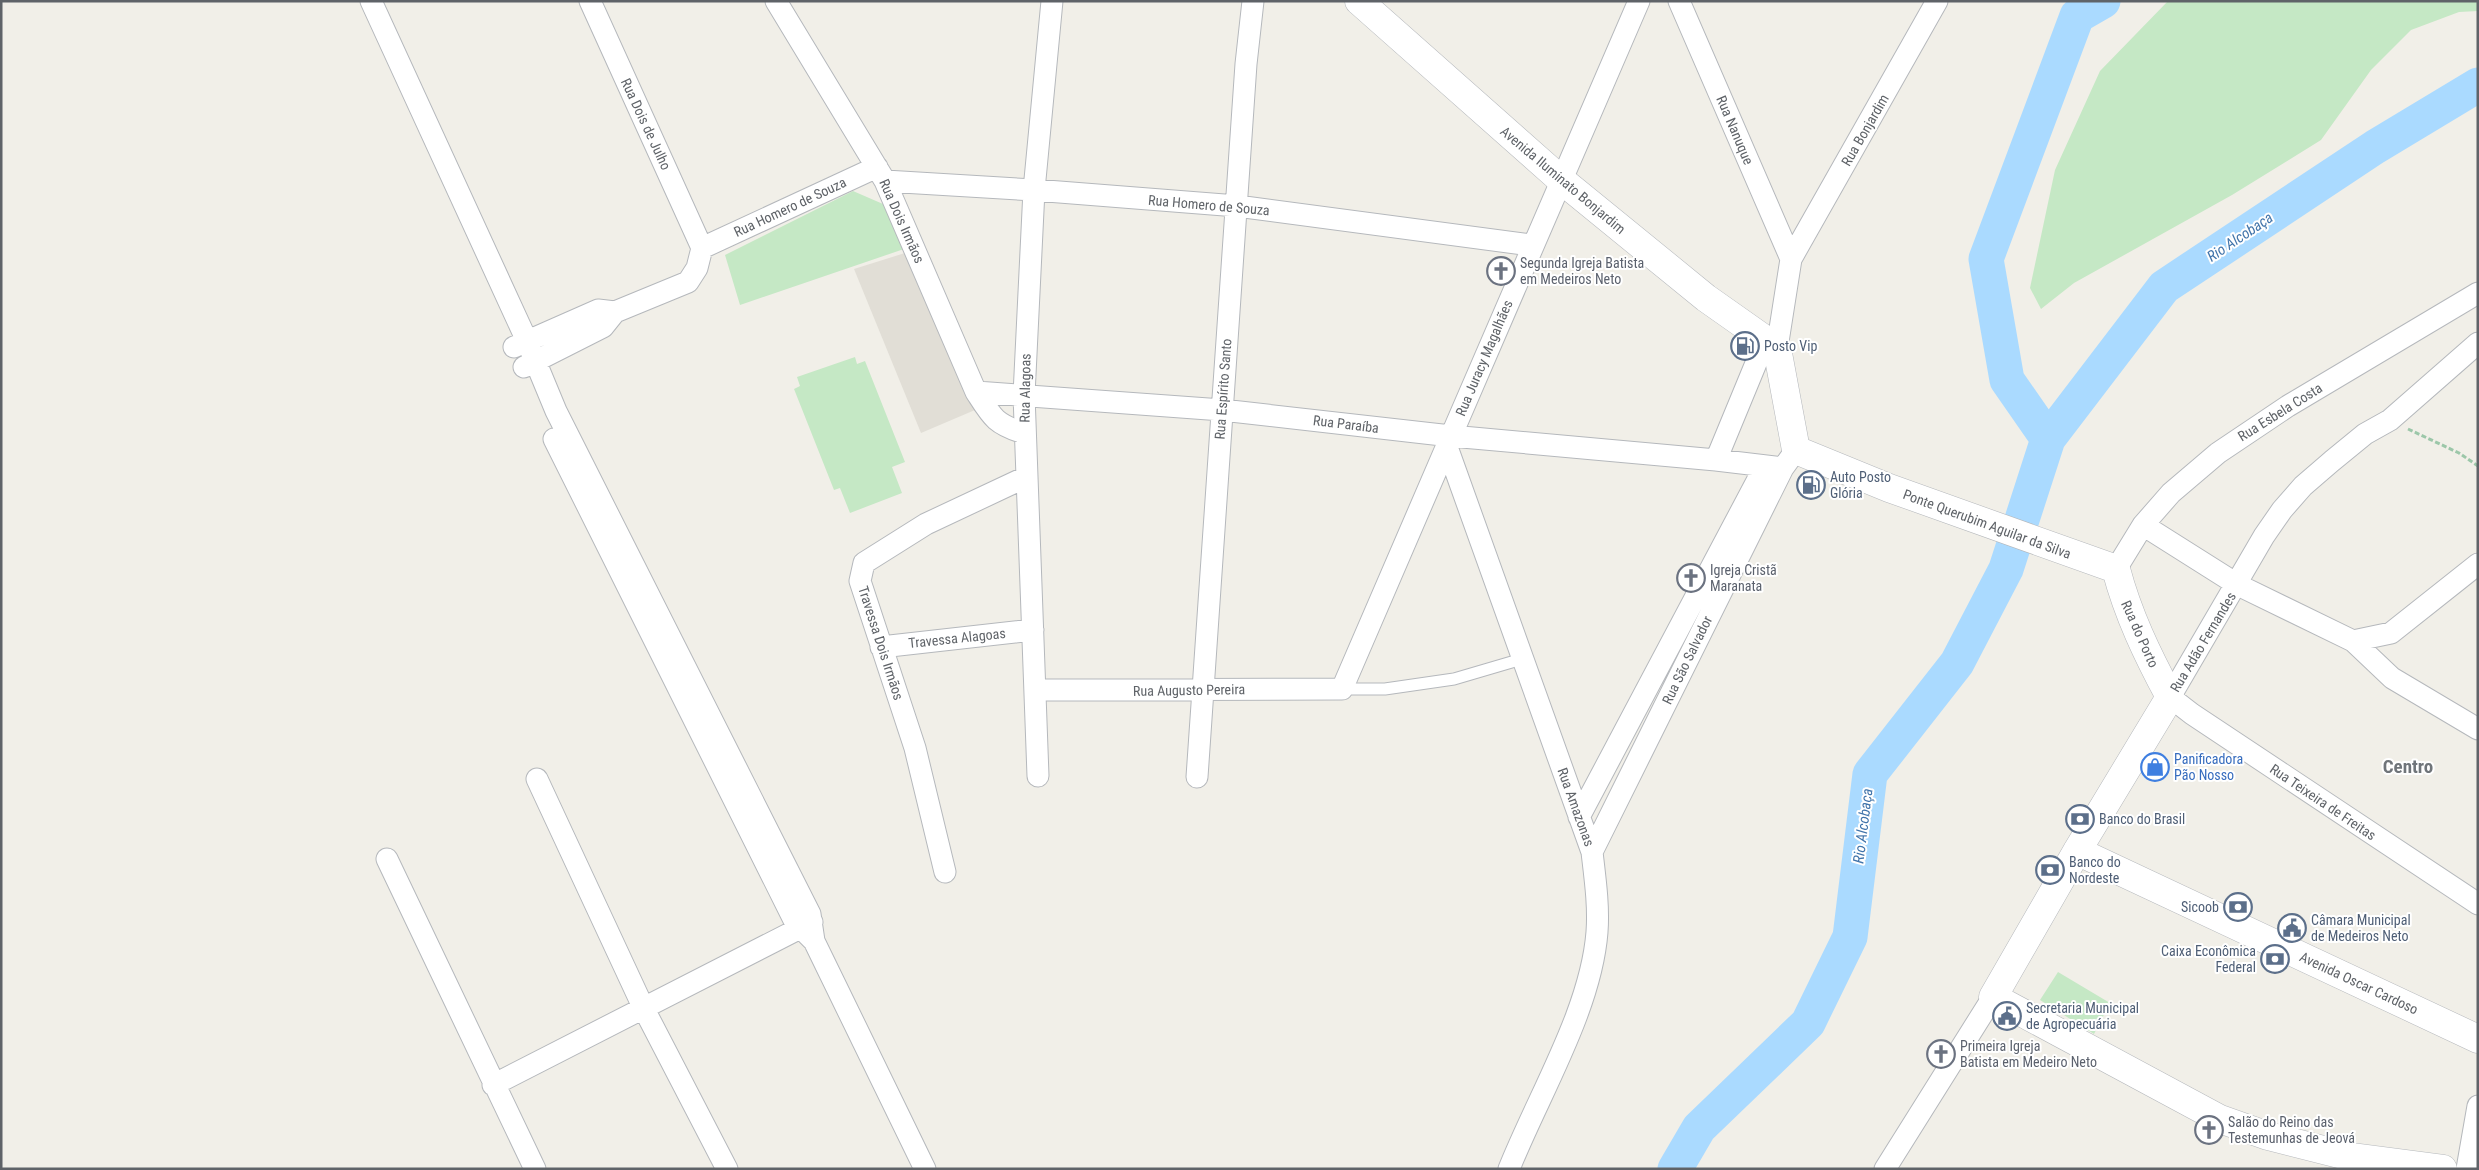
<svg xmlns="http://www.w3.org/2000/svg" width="2479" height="1170" font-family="'Roboto Condensed',sans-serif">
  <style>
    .education { fill: #e1ded6 }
    .green { fill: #c5e8c5 }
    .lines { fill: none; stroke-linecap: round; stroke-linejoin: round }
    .river { stroke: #aadaff; stroke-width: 35 }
    .service-casing { stroke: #b5b8bc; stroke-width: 13 }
    .minor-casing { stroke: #b5b8bc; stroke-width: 23 }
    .tertiary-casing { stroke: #b5b8bc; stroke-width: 29 }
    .path { stroke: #9cc7a9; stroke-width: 3; stroke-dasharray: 5 2.5; stroke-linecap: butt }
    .service { stroke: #fff; stroke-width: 11 }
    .minor { stroke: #fff; stroke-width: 21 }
    .tertiary { stroke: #fff; stroke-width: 28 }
    .labels { text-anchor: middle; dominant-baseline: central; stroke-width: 4; stroke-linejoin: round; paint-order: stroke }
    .street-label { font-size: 14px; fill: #5f6368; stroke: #fff }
    .worship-label { font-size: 14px; fill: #5b616d; stroke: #fff; text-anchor: start }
    .service-label { font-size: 14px; fill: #4e5e75; stroke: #fff; text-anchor: start }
    .shop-label { font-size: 14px; fill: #366cbe; stroke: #fff; text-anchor: start }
    .water-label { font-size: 15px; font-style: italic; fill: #4174aa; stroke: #fff }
    .district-label { font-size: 19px; font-weight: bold; fill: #70757a; stroke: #fff }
  </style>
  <rect width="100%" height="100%" fill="#f1efe8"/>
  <path class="education" d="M 905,253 L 975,410 L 921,433 L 854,269 Z"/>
  <path class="green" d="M 2168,1 L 2478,1 L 2478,11 L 2459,12 L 2411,30 L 2371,70 L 2321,140 L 2232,195 L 2074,283 L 2041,309 L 2030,288 L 2055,170 L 2100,71 Z
    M 853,191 L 883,204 L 904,249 L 740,305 L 725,255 Z
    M 855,357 L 857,364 L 865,361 L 905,462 L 892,467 L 902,493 L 850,513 L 840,488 L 834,490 L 794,389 L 800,386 L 797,377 Z
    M 2058,972 L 2110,1003 L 2094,1034 L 2040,1000 Z"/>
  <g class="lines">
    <path class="river" d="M 2048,439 L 2164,287 L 2375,147 L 2478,85
      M 1675,1169 L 1699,1128 L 1808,1023 L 1850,937 L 1870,774 L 1957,663 L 2006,569 L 2048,439 L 2007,380 L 1986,259 L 2077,16 L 2103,1"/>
    <defs>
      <path id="service" d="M 1342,689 L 1385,689 L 1454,679 L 1522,659"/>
      <path id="minor" d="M 371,1 L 527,341 L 556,411 L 810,914 L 814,941 L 925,1169
        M 590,1 L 702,248
        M 776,1 L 885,181 L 976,392 C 992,417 995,424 1024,433
        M 1679,1 L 1791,259
        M 885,181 L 1034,190 L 1237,206 L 1531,245
        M 702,248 L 877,167
        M 2478,343 L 2390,420 L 2365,434 L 2332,461 L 2303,486 L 2282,510 L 2264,536 L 2170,697 L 2192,714 L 2478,904
        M 514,347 L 598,310 L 615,312
        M 1777,348 L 1791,259 L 1937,1
        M 524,367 L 603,327 L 615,312 L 688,282 L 697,268 L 702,248
        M 976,392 L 1222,410 L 1451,436 L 1716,460 L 1783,468 L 1796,450
        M 554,439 L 795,922 L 814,941
        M 1447,447 L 1592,852 C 1595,878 1599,906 1597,932 C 1591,1010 1538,1096 1509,1169
        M 1716,460 L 1766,339
        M 2143,525 L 2238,585 L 2353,641 L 2392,678 L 2478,729
        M 2116,569 L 2143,525 L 2171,493 L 2218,453 L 2288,406 L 2478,293
        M 2353,641 L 2391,633 L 2478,564
        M 881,647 L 1033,630
        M 1036,690 L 1342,689 C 1442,460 1538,230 1639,1
        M 1038,776 L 1024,395 L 1034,190 L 1052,1
        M 1197,777 L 1246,64 L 1253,1
        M 537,779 L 644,1009 L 727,1169
        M 1579,817 L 1765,466
        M 1592,852 L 1783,468
        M 387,859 L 535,1169
        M 945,872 L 915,748 L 860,581 L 864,563 L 926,524 L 1026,477
        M 493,1085 L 812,922
        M 1885,1169 L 1993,997
        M 2467,1169 L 2478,1106"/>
      <path id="tertiary" d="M 1359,1 L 1560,179 L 1706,298 L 1777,348 L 1796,450 L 1889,488 L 2116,569 C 2128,615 2148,656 2170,697 L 2077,851 L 1993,997 L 2220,1119 L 2268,1136 L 2351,1157 L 2443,1169
        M 2077,851 L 2478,1039"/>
    </defs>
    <use href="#service" class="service-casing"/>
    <use href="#minor" class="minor-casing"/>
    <use href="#tertiary" class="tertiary-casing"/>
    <path class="path" d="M 2408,429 L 2459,453 L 2478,466"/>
    <use href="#service" class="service"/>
    <use href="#minor" class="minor"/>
    <use href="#tertiary" class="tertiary"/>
  </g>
  <defs>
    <symbol id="church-ring" viewBox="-11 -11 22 22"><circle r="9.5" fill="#fff" stroke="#6b7280" stroke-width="1.5"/><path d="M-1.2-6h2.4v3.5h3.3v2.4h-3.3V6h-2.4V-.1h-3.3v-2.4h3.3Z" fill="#6b7280"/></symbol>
    <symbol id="fuel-ring" viewBox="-11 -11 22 22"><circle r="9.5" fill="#fff" stroke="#5c6f8a" stroke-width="1.5"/><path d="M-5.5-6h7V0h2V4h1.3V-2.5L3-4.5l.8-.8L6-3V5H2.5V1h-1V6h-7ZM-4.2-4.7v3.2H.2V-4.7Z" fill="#5c6f8a"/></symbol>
    <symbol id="shop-ring" viewBox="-11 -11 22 22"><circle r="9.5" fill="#fff" stroke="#3f7fe0" stroke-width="1.5"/><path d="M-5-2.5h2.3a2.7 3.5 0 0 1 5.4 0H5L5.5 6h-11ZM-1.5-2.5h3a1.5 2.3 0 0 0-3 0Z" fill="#3f7fe0"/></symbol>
    <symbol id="bank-ring" viewBox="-11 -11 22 22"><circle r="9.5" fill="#fff" stroke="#5c6f8a" stroke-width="1.5"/><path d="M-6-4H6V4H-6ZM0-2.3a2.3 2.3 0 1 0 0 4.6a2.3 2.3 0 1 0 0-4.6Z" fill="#5c6f8a"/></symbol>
    <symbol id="civic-ring" viewBox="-11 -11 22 22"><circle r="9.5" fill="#fff" stroke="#5c6f8a" stroke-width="1.5"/><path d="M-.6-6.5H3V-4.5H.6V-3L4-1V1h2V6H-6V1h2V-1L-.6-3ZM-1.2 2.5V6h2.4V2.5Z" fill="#5c6f8a"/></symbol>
  </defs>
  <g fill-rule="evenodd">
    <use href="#church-ring" x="1485" y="255" width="32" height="32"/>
    <use href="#fuel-ring" x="1729" y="330" width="32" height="32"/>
    <use href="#fuel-ring" x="1795" y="469" width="32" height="32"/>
    <use href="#church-ring" x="1675" y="562" width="32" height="32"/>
    <use href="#shop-ring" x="2139" y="751" width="32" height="32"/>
    <use href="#bank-ring" x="2064" y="803" width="32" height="32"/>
    <use href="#bank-ring" x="2034" y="854" width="32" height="32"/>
    <use href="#bank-ring" x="2222" y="891" width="32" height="32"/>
    <use href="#civic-ring" x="2276" y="912" width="32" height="32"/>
    <use href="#bank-ring" x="2259" y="943" width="32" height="32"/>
    <use href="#civic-ring" x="1991" y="1000" width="32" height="32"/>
    <use href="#church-ring" x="1925" y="1038" width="32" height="32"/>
    <use href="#church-ring" x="2193" y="1114" width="32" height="32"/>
  </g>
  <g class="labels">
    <g class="street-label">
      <text transform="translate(646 124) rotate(65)">Rua Dois de Julho</text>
      <text transform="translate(1735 130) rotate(67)">Rua Nanuque</text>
      <text transform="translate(1865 130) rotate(-60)">Rua Bonjardim</text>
      <text transform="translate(1563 180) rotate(40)">Avenida Iluminato Bonjardim</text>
      <text transform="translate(1209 205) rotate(5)">Rua Homero de Souza</text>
      <text transform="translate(790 207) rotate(-25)">Rua Homero de Souza</text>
      <text transform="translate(902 221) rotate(66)">Rua Dois Irmãos</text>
      <text transform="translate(1484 358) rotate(-67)">Rua Juracy Magalhães</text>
      <text transform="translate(1025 388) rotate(-89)">Rua Alagoas</text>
      <text transform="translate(1223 389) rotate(-86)">Rua Espírito Santo</text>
      <text transform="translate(2280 412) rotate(-32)">Rua Esbela Costa</text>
      <text transform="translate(1346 424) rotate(7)">Rua Paraíba</text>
      <text transform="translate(1987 524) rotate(20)">Ponte Querubim Aguilar da Silva</text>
      <text transform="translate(2140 634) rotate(66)">Rua do Porto</text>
      <text transform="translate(957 638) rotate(-6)">Travessa Alagoas</text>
      <text transform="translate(2203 642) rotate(-59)">Rua Adão Fernandes</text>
      <text transform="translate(881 643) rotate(72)">Travessa Dois Irmãos</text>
      <text transform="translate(1687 660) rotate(-64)">Rua São Salvador</text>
      <text transform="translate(1189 690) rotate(-1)">Rua Augusto Pereira</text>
      <text transform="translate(2323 802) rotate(34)">Rua Teixeira de Freitas</text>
      <text transform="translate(1576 807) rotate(70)">Rua Amazonas</text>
      <text transform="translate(2359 983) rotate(25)">Avenida Oscar Cardoso</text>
    </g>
    <g class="worship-label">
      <text x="1520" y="263">Segunda Igreja Batista<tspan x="1520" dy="16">em Medeiros Neto</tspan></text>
      <text x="1710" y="570">Igreja Cristã<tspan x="1710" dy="16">Maranata</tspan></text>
      <text x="1960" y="1046">Primeira Igreja<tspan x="1960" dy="16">Batista em Medeiro Neto</tspan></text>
      <text x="2228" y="1122">Salão do Reino das<tspan x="2228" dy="16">Testemunhas de Jeová</tspan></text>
    </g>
    <g class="service-label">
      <text x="1764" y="346">Posto Vip</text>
      <text x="1830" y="477">Auto Posto<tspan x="1830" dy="16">Glória</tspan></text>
      <text x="2099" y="819">Banco do Brasil</text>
      <text x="2069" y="862">Banco do<tspan x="2069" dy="16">Nordeste</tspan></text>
      <text x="2219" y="907" text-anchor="end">Sicoob</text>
      <text x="2311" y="920">Câmara Municipal<tspan x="2311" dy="16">de Medeiros Neto</tspan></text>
      <text x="2256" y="951" text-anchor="end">Caixa Econômica<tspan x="2256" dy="16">Federal</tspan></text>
      <text x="2026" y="1008">Secretaria Municipal<tspan x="2026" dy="16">de Agropecuária</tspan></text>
    </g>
    <g class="shop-label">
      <text x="2174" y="759">Panificadora<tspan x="2174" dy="16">Pão Nosso</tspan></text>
    </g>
    <g class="water-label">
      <text transform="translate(2240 237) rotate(-34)">Rio Alcobaça</text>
      <text transform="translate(1863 826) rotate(-83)">Rio Alcobaça</text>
    </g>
    <g class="district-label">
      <text x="2408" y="766">Centro</text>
    </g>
  </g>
  <rect width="2479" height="1170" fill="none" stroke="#5f6368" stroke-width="5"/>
</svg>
